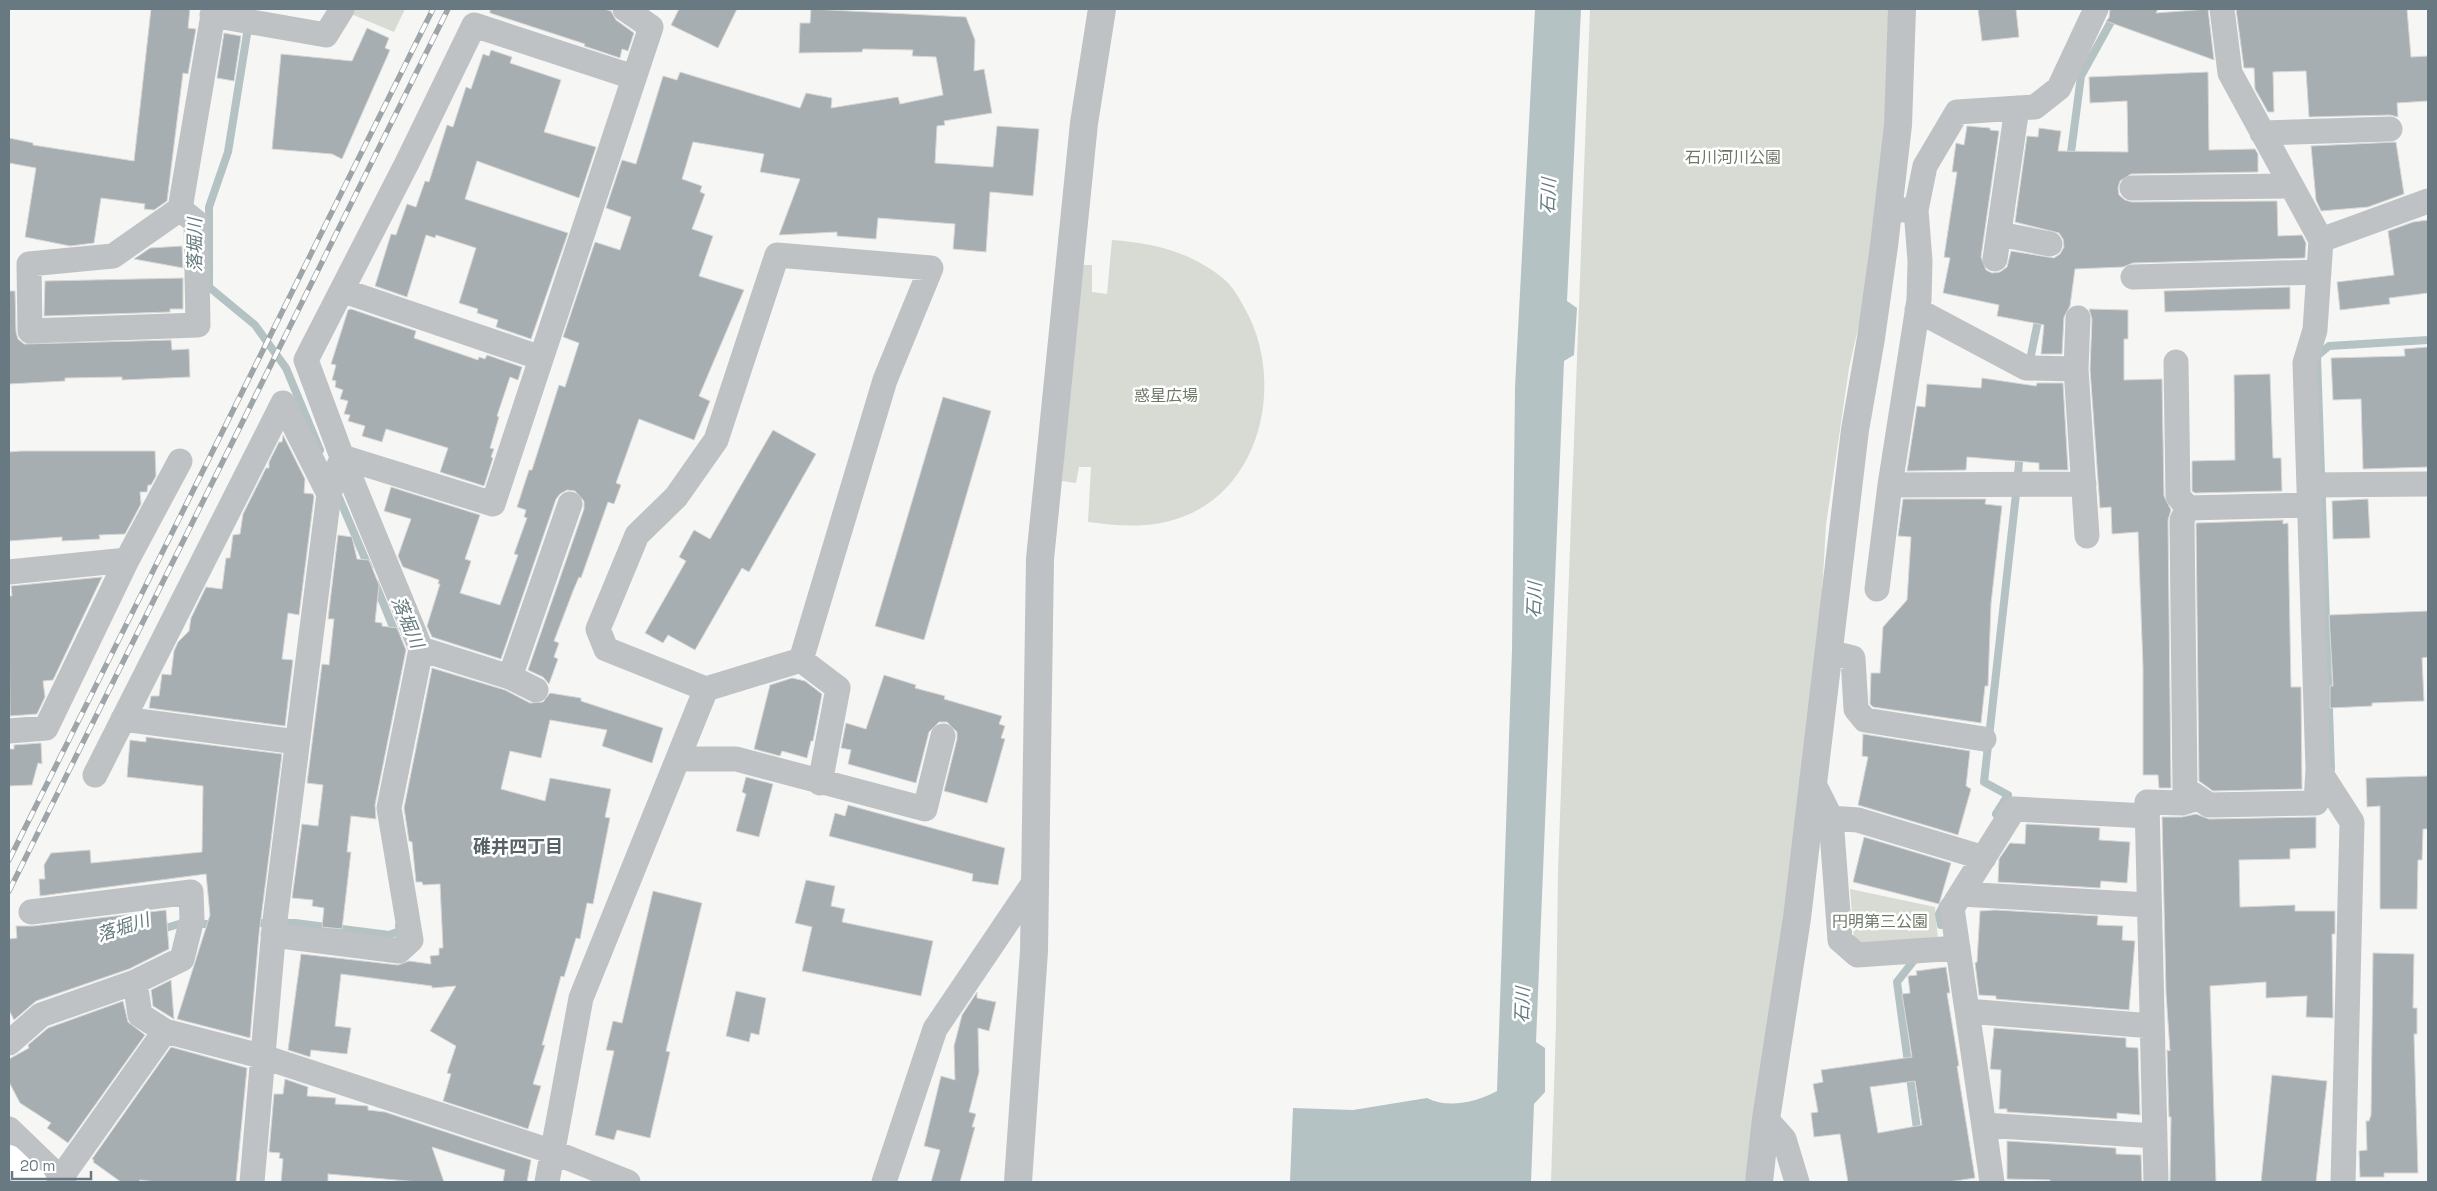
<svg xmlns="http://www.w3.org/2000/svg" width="2437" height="1191" font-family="'Space Grotesk','Noto Sans JP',sans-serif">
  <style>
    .green { fill: #d7dbd3 }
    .water { fill: #b4c2c4 }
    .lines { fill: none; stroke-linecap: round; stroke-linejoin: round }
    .stream { stroke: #b4c2c4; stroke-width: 8 }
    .building { fill: #a6aeb2; stroke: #d8d8d6; fill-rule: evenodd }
    .motorway-casing { stroke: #b2b6b8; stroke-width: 30 }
    .minor { stroke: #bec2c5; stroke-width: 25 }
    .tertiary { stroke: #bec2c5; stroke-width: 28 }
    .motorway { stroke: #fff; stroke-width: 28 }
    .rail-casing { stroke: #9ea5a9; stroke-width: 5.5 }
    .rail { stroke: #fff; stroke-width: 4; stroke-dasharray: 11; stroke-linecap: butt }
    .labels { text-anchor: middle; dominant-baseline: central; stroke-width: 5; stroke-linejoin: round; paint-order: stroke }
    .park-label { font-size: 16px; fill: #6d7967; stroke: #fff }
    .water-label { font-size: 18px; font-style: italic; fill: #647a7e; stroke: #fff }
    .neighbourhood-label { font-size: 18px; font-weight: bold; fill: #566267; stroke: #fff }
  </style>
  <rect width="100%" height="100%" fill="#f6f6f4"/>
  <path class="green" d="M 354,9 L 405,9 L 394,32 L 351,14 Z
    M 1590,9 L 1889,9 L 1883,171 L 1859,324 L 1849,368 L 1826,525 L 1819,644 L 1779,955 L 1745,1182 L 1551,1182 L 1556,1025 L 1558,870 Z
    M 1112,240 C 1153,243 1192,252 1225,280 C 1233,287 1239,298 1244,307 C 1285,377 1264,487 1182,517 C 1151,529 1119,526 1088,522 L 1091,467 L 1079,467 L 1076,483 L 1062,481 L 1079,265 L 1092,265 L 1092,292 L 1107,294 Z
    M 1850,889 L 1935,907 L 1938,940 L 1868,946 L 1854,938 Z"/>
  <path class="water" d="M 1535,9 L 1581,9 L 1567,301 L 1577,308 L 1574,355 L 1564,361 L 1536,1042 L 1545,1048 L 1545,1092 L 1534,1104 L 1531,1182 L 1290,1182 L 1293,1108 L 1353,1110 L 1427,1098 C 1448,1109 1477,1102 1497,1091 L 1512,650 L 1515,387 Z"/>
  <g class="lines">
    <path class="stream" d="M 251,9 L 228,152 L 209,207 L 209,287 L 255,325 L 286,368 L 320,450
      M 2070,160 L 2081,76 L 2118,9
      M 2031,355 L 2039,316
      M 2018,474 L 2020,451
      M 337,493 L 369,568
      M 375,583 L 397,637
      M 2331,769 L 2317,356 L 2329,346 L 2428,340
      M 1996,814 L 2008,795 L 1984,782 L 2016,494
      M 250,923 L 295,923 L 389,935 L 400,931 L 399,926
      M 1941,925 L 1939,914 L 1944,904
      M 159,930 L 179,924 L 216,924
      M 1915,959 L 1897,982 L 1918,1136"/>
  </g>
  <path class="building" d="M 151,9 L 190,9 L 188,28 L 196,29 L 188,74 L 183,73 L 167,201 L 154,210 L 144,209 L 145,204 L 101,198 L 94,243 L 70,246 L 25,237 L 36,168 L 9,163 L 9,138 L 33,143 L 33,145 L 134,161 Z
    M 490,9 L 604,9 L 611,11 L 616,20 L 634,33 L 628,51 L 622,49 L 620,58 L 584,46 L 585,44 L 490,13 Z
    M 679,9 L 737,9 L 718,48 L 671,25 Z
    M 811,9 L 966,17 L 975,40 L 974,71 L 984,69 L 992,113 L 944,121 L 945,125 L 937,126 L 935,163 L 993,167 L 997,126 L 1039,129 L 1033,196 L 990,192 L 986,252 L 953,249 L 955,224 L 878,218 L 876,239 L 837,236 L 837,232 L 779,235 L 800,179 L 760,172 L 764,154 L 693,142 L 682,179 L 702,186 L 700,192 L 705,194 L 692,229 L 713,236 L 699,276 L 744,290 L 699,396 L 710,401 L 694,440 L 639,419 L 616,483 L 621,485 L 614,504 L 608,502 L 581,578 L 579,577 L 573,591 L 554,641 L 559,643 L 554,657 L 558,659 L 549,684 L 543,677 L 528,670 L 584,509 L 584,501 L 575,491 L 567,490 L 560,494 L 556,499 L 501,659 L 432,637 L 427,626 L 440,584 L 438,584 L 439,580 L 403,567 L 398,556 L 411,519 L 384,511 L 391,487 L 480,515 L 465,559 L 471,561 L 460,593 L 500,605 L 518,555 L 514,554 L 527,518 L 524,517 L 526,510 L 517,507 L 529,470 L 532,470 L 559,385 L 565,387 L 579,343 L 563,337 L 595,242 L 620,250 L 631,217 L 606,208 L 622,160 L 636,164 L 663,76 L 677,80 L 680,72 L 800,108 L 806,93 L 832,98 L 831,108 L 898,97 L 900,104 L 943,95 L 936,57 L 912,56 L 913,50 L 863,49 L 862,52 L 799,53 L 800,23 L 810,23 Z
    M 1978,9 L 2016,9 L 2019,37 L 1982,41 Z
    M 2110,9 L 2158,9 L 2156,13 L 2208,9 L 2214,60 L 2106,21 L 2109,18 Z
    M 2236,9 L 2407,9 L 2411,57 L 2428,56 L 2428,101 L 2397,103 L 2398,117 L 2390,115 L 2309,117 L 2306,71 L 2273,72 L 2274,112 L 2268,112 L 2255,89 L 2254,68 L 2244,68 Z
    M 367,28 L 389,38 L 385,48 L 390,50 L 342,159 L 332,154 L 272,149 L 281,54 L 352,61 Z
    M 224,33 L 241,36 L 234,81 L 217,78 Z
    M 491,50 L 512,57 L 510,63 L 561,80 L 544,132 L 596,147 L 579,198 L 477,161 L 465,199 L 568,233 L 531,339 L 496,327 L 498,320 L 477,313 L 478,309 L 459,303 L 476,248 L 436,235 L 435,238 L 426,235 L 407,297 L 375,286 L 391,234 L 396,235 L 407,204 L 416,207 L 425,181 L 429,182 L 447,125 L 453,127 L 466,87 L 471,89 L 483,54 L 489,56 Z
    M 2208,72 L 2209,150 L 2255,149 L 2258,154 L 2258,172 L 2131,174 L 2120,181 L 2118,188 L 2119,195 L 2125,200 L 2132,202 L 2277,201 L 2278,236 L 2302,235 L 2306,243 L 2305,258 L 2133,263 L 2123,267 L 2075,269 L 2070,306 L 2064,317 L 2062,354 L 2041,354 L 2044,325 L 1997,316 L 1999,305 L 1943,293 L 1950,258 L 1944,257 L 1957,172 L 1952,172 L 1956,143 L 1964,145 L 1967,126 L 1990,128 L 1990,130 L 1999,131 L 1981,257 L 1986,270 L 1992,273 L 2000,272 L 2007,267 L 2011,251 L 2054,258 L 2060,254 L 2064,247 L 2063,239 L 2059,233 L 2015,222 L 2027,136 L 2038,137 L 2039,128 L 2061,131 L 2058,151 L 2128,152 L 2127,101 L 2090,103 L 2089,77 Z
    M 2396,142 L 2404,194 L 2368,207 L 2321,211 L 2316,200 L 2311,146 Z
    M 2428,220 L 2428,293 L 2389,298 L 2390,304 L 2340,310 L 2337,282 L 2394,275 L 2388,231 L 2413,222 Z
    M 182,246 L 183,268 L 134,259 L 150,248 Z
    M 183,278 L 183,309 L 170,309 L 170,312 L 44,316 L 45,281 Z
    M 2290,287 L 2290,309 L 2165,312 L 2164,291 Z
    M 9,291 L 15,291 L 16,332 L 18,339 L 24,344 L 171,340 L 172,350 L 189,349 L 190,377 L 122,380 L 122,377 L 65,378 L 65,381 L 9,384 Z
    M 351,309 L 416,331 L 414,338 L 478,360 L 479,357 L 485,359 L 487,355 L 522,367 L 518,380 L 510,377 L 497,416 L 499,417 L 490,448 L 494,449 L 491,457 L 493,458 L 484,486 L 440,472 L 448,448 L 386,429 L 382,442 L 362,436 L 365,426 L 348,421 L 350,415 L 344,414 L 348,401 L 340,399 L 343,390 L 335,387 L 336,381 L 332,380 L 336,365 L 331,364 L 348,310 Z
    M 2089,309 L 2128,310 L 2128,339 L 2124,339 L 2124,380 L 2162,379 L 2164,496 L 2171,510 L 2168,520 L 2171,788 L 2159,788 L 2158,775 L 2143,775 L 2143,667 L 2138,532 L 2112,534 L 2111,507 L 2100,508 L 2090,369 L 2092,319 Z
    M 2428,347 L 2428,467 L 2363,469 L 2361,399 L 2333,400 L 2331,358 L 2405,356 L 2404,349 Z
    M 2270,374 L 2273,458 L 2281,458 L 2282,491 L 2195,493 L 2192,491 L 2192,461 L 2235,460 L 2234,375 Z
    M 1982,378 L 2036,386 L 2037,383 L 2063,383 L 2068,470 L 2039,470 L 2039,463 L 1967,457 L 1966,470 L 1907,471 L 1917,406 L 1925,407 L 1927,384 L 1981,388 Z
    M 943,397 L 991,411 L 924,640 L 875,626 Z
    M 773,430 L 816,454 L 749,572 L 742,568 L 695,650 L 668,635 L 663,643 L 645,633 L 686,561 L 679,557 L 694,530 L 710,539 Z
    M 283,435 L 305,479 L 304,493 L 313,494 L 314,497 L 299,615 L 288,613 L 282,659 L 293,660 L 285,726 L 149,708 L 151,696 L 159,696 L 162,674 L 171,675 L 174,651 L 178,642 L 189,631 L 191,618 L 206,587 L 222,589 L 226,558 L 230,558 L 233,535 L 240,534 L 243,514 L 266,468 L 269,468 L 269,462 L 279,442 L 282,442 Z
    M 21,451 L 155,451 L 156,476 L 151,485 L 148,485 L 147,492 L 140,492 L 141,504 L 125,534 L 99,535 L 100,539 L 62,541 L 62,537 L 9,541 L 9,452 Z
    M 1903,499 L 1986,499 L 1985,504 L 2002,506 L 1991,604 L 1988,686 L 1985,686 L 1981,723 L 1873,707 L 1870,704 L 1871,673 L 1880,673 L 1883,627 L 1907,600 L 1911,537 L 1898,536 Z
    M 2368,499 L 2370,538 L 2333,539 L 2332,501 Z
    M 2283,520 L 2283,524 L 2288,523 L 2291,687 L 2301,687 L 2302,789 L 2213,791 L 2199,781 L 2196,523 Z
    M 338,535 L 352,537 L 357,559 L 369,560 L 379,585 L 375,622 L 382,623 L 382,626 L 397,628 L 406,650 L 375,805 L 376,819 L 351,816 L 347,852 L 351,852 L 342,929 L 322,927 L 324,908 L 312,906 L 313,900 L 292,898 L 302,824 L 318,826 L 323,785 L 307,783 L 322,664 L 329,665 L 334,619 L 328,619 Z
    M 102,577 L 53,680 L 43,681 L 45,697 L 37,714 L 10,716 L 9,596 L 12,596 L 11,586 Z
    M 2428,611 L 2428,657 L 2422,658 L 2424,701 L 2372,703 L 2372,706 L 2330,708 L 2330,686 L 2333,686 L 2329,615 Z
    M 432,668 L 505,690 L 530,703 L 543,702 L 550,693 L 581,698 L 581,701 L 663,728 L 652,763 L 602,746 L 607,730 L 550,720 L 541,758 L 510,751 L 501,789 L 545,801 L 550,778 L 611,789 L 605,817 L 610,818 L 593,904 L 587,903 L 580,939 L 576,938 L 564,977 L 561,976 L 542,1045 L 545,1045 L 533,1084 L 541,1086 L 528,1129 L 443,1101 L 451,1074 L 447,1073 L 456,1046 L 430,1031 L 456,986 L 432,988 L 432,986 L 341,974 L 335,1026 L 351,1028 L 347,1054 L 311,1050 L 310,1057 L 288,1050 L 301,954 L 398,965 L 409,961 L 431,964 L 430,956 L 439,955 L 439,948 L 443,948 L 440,884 L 423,885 L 422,882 L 416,882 L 412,842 L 409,841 L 404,808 Z
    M 884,675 L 916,685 L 915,688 L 945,696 L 944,699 L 1002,716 L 999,724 L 1005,726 L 1001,738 L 1005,739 L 987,803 L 944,791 L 957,739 L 957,732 L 947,722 L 939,722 L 929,732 L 916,783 L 848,764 L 851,750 L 841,748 L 846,723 L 866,729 Z
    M 792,678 L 805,681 L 822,694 L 813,741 L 811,741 L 807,758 L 782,751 L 780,756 L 754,749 L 770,685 Z
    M 1863,734 L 1970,751 L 1966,786 L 1971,789 L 1958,835 L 1858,805 L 1868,757 L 1862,756 Z
    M 146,737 L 282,754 L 259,934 L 250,1038 L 177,1019 L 210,915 L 206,874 L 40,896 L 39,879 L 45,879 L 44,865 L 51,853 L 90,850 L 91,863 L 202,852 L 203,786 L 127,777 L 130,740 L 146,742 Z
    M 41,743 L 42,764 L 38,763 L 32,785 L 9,786 L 9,749 L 14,749 L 14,745 Z
    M 2428,776 L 2428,829 L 2423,829 L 2422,860 L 2418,860 L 2417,909 L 2380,909 L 2380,806 L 2367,807 L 2366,778 Z
    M 746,777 L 773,784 L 759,837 L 736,831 L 746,794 L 742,792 Z
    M 848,805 L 1005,848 L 998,885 L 972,881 L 973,874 L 829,836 L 835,813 L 845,816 Z
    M 2196,814 L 2209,819 L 2316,817 L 2316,848 L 2290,849 L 2290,859 L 2239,860 L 2240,907 L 2295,905 L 2295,911 L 2335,911 L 2335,934 L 2332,934 L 2333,1018 L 2306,1017 L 2307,996 L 2266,998 L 2266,982 L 2210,986 L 2216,1182 L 2170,1182 L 2171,1117 L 2169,1117 L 2167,1050 L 2170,1051 L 2166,993 L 2162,817 L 2182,817 Z
    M 2026,824 L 2100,828 L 2099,840 L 2130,842 L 2127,883 L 2101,881 L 2100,888 L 1998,882 L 1999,859 L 2010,843 L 2025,844 Z
    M 1864,837 L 1951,863 L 1939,904 L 1853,882 Z
    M 806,880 L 835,886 L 831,906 L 845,909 L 842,922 L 933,941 L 921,996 L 802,971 L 812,927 L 795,923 Z
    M 653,891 L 702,903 L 666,1051 L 670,1052 L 650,1138 L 617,1130 L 614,1140 L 595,1135 L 614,1051 L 606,1050 L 613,1021 L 622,1023 Z
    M 166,910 L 169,949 L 129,969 L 36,1001 L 14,1020 L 9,1010 L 9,939 L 17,938 L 16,926 L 33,926 Z
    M 1996,910 L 2098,916 L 2097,925 L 2123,926 L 2122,940 L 2135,941 L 2129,1010 L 1996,999 L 1996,996 L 1979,995 L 1975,963 L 1977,962 L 1980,911 Z
    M 2373,953 L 2414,954 L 2413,1008 L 2417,1008 L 2417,1034 L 2414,1034 L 2418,1173 L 2384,1173 L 2384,1177 L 2360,1177 L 2359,1151 L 2367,1150 L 2366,1121 L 2369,1121 L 2371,1115 Z
    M 1946,967 L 1950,993 L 1947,993 L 1959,1066 L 1957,1066 L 1975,1178 L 1948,1182 L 1848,1182 L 1840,1134 L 1814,1137 L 1811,1113 L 1818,1112 L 1813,1084 L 1823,1082 L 1821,1070 L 1912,1057 L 1902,994 L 1910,993 L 1908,976 L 1917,975 L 1916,971 ZM 1915,1081 L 1922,1125 L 1878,1133 L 1870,1087 Z
    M 171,980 L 174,1019 L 153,1006 L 151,990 Z
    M 736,991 L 766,998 L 759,1035 L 751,1033 L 749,1042 L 726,1036 Z
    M 977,992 L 977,998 L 996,1002 L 989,1031 L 978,1028 L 979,1072 L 969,1112 L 976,1114 L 972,1127 L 975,1127 L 960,1182 L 931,1182 L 940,1150 L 924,1146 L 941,1076 L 955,1080 L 954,1046 L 962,1015 Z
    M 123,1001 L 128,1022 L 145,1035 L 68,1143 L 47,1128 L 51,1123 L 20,1103 L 9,1082 L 9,1059 L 29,1048 L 28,1045 L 48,1028 Z
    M 1994,1028 L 2126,1038 L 2126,1047 L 2138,1048 L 2140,1115 L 2117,1113 L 2117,1119 L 2007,1112 L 2007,1109 L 1999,1109 L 2001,1070 L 1990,1069 Z
    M 171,1047 L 247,1068 L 236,1182 L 157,1182 L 140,1180 L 138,1182 L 121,1182 L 93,1162 L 94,1160 L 92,1159 Z
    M 2272,1075 L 2327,1081 L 2316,1182 L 2261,1182 Z
    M 285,1079 L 308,1087 L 307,1096 L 336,1098 L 335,1104 L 368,1106 L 368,1110 L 385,1112 L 531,1160 L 527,1182 L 503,1182 L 505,1170 L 432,1147 L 444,1182 L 419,1182 L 328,1174 L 328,1182 L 281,1182 L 283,1159 L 279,1158 L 280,1153 L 269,1152 L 274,1094 L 283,1094 Z
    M 2007,1141 L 2116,1148 L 2116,1154 L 2141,1155 L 2142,1182 L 2050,1182 L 2050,1180 L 2007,1179 Z"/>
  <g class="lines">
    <defs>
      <path id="motorway" d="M 9,1159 L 33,1182"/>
    </defs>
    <use href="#motorway" class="motorway-casing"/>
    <path class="minor" d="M 2222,9 L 2230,73 L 2321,240 L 2315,330 L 2305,363 L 2318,769 L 2352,822 L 2343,1182
      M 212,15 L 326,35 L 342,9
      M 2262,133 L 2390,129
      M 2132,188 L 2290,186
      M 180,209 L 196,222 L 198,325 L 30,331 L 29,264 L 113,256 L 180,209 L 214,9
      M 1900,210 L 1916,210 L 1925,166 L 1957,112 L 2035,107 L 2059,88 L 2096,9
      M 1999,234 L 2050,244
      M 2321,240 L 2428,201
      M 1995,259 L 2017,108
      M 2133,277 L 2319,272
      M 344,291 L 541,358
      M 1917,310 L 2026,368 L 2076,369
      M 2078,318 L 2076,369 L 2087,536
      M 2176,362 L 2178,496 L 2188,508 L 2310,505
      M 342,457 L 493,504 L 651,27 L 625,9
      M 1890,485 L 2084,484
      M 2309,485 L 2428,484
      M 2188,508 L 2182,520 L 2185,789 L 2209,805 L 2316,803 L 2318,769
      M 9,572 L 127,560
      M 1877,589 L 1890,485 L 1919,300 L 1920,261 L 1916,210
      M 1828,652 L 1853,658 L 1856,709 L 1865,720 L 1984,739
      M 801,660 L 838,688 L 820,783
      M 510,677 L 570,504
      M 536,690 L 510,677 L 421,649 L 342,457 L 306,360 L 408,161 L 474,25 L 633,77
      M 123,719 L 297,742
      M 9,731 L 46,728 L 127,560 L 180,461
      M 679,759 L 736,759 L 925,809 L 943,736
      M 95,775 L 283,403 L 329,494
      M 1812,780 L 1831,818 L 1840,940 L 1857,955 L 1958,948
      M 1831,818 L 1858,820 L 1984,858
      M 1961,894 L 2149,905
      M 273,935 L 399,951 L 411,940 L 389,808 L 421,649
      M 135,982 L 140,1015 L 165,1031 L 264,1057 L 553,1152 L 628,1182
      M 1967,1011 L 2152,1026
      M 9,1043 L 41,1015 L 135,982 L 182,959 L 192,919 L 191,892 L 31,912
      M 1766,1119 L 1784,1139 L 1797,1182
      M 1984,1125 L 2155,1136
      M 9,1129 L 64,1182
      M 60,1179 L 165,1031
      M 252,1182 L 274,928 L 329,494 L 342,457
      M 547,1182 L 581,998 L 706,689 L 606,649 L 598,629 L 637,535 L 676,497 L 716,440 L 777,255 L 931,268 L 885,380 L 801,660 L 706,689
      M 884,1182 L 935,1029 L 1035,881
      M 1992,1182 L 1952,908 L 2014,809 L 2147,816
      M 2156,1182 L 2147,802 L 2182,803 L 2198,798"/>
    <path class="tertiary" d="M 1018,1182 L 1034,951 L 1040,559 L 1084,123 L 1102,9
      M 1759,1182 L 1766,1119 L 1797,918 L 1855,430 L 1871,338 L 1884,246 L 1898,125 L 1902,9"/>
    <use href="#motorway" class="motorway"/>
    <defs>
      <path id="rail" d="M 9,860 L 433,9
        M 9,891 L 448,9"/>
    </defs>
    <use href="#rail" class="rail-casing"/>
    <use href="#rail" class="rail"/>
  </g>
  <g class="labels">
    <g class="park-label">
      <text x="1733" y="157">石川河川公園</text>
      <text x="1166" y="395">惑星広場</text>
      <text x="1880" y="921">円明第三公園</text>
    </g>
    <g class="water-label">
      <text transform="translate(1548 196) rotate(-88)">石川</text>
      <text transform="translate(194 245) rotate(-90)">落堀川</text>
      <text transform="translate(1534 600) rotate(-88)">石川</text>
      <text transform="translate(408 622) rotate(67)">落堀川</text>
      <text transform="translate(123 927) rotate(-18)">落堀川</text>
      <text transform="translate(1522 1005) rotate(-88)">石川</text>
    </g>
    <g class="neighbourhood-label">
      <text x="518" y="846">碓井四丁目</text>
    </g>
  </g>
  <rect width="2437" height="1191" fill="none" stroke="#697981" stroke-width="20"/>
  <path d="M12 1171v8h79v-8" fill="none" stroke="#697981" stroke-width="2.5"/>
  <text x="20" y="1171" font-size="15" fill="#697981" stroke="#ffffff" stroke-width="4" paint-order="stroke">20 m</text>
</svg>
